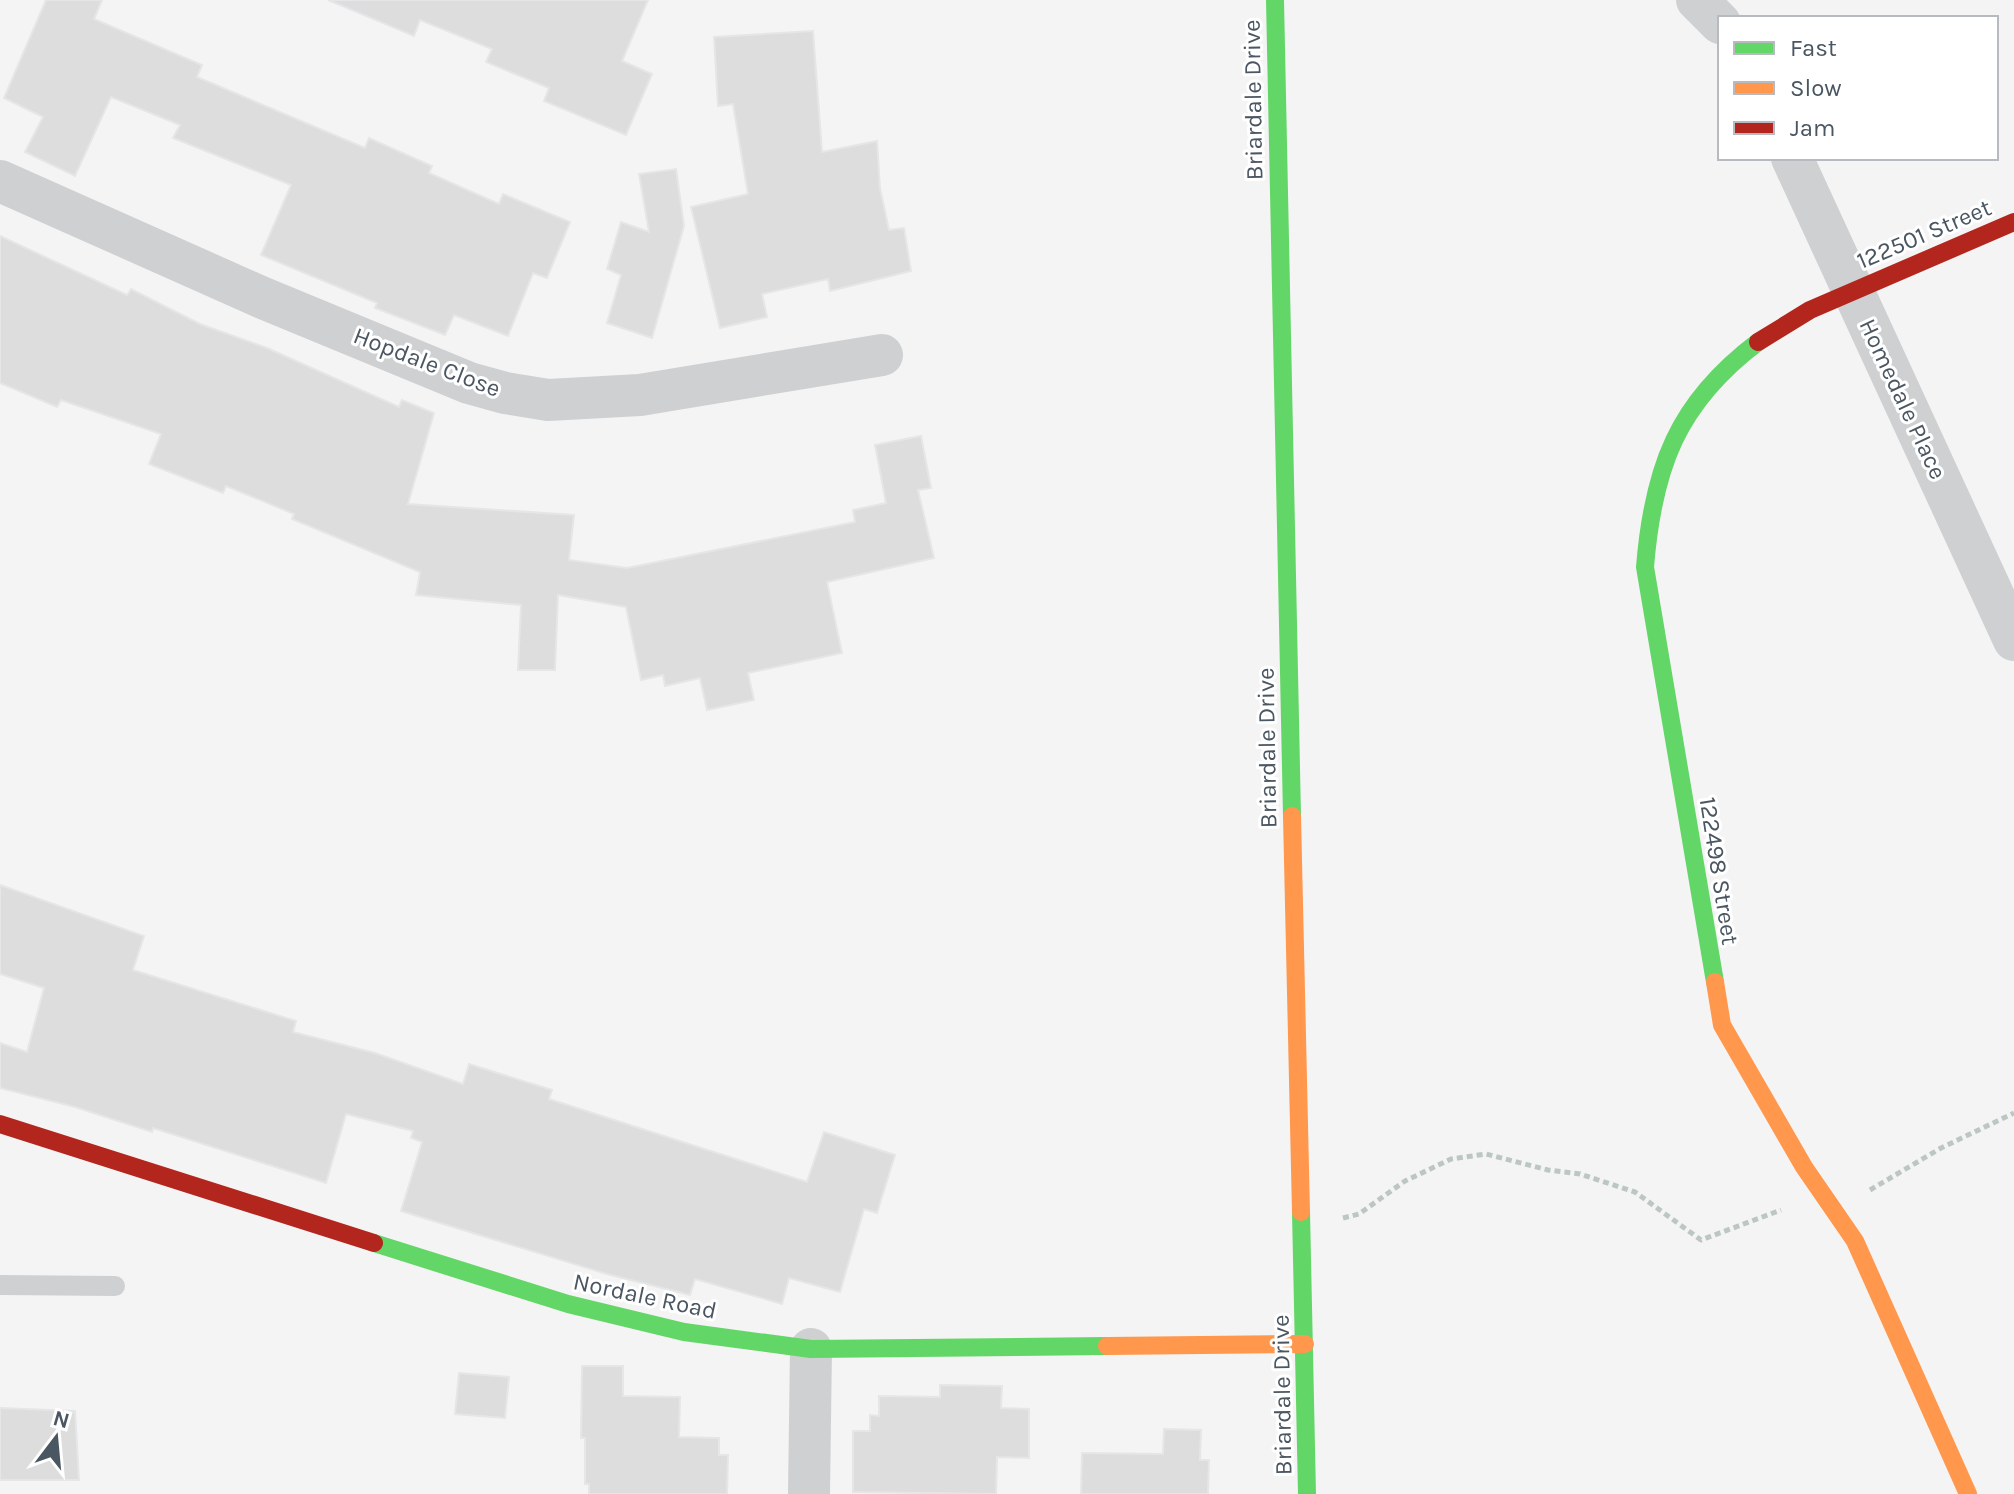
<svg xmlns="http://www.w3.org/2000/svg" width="2014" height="1494" font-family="Karla,sans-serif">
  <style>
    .building { fill: #ddddde; stroke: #e5e6e7; stroke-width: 2 }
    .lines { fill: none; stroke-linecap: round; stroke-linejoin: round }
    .path { stroke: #bcc7c4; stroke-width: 5; stroke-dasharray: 6 4; stroke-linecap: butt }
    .lane { stroke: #ced0d2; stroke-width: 20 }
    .street { stroke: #ced0d2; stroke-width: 42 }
    .fast { stroke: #63d668; stroke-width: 18 }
    .slow { stroke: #ff974d; stroke-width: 18 }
    .jam { stroke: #b3261e; stroke-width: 18 }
    .labels { text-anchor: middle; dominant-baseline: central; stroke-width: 6; stroke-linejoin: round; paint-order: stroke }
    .street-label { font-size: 24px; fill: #4a5661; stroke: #fff }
  </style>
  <rect width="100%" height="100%" fill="#f4f4f4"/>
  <path class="building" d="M 46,0 L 102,0 L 94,19 L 202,65 L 197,77 L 365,148 L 369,138 L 432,166 L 429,173 L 499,204 L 503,194 L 570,222 L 547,278 L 533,273 L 508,336 L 454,315 L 445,335 L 375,308 L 377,303 L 261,255 L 291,185 L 173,138 L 180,125 L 111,97 L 75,176 L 25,152 L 43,117 L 4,98 Z
    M 328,0 L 648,0 L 622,61 L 652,74 L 626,135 L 544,101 L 549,88 L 486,62 L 492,49 L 420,20 L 414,36 Z
    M 813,31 L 822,152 L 877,141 L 880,188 L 889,230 L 904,228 L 911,271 L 830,291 L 828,279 L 762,294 L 767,317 L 720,328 L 691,207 L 748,194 L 733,104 L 718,106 L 714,37 Z
    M 676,169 L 684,226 L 652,338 L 607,323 L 621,275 L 607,269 L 621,222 L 649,232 L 639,174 Z
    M 0,236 L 127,295 L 131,289 L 200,324 L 267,348 L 399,407 L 402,400 L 434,413 L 408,504 L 574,515 L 569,560 L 627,568 L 855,522 L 853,510 L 886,503 L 875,445 L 921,436 L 931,488 L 918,490 L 934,558 L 827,582 L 842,653 L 748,673 L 754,700 L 707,710 L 700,678 L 665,686 L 663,675 L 641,680 L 626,607 L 558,595 L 555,670 L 518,670 L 521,605 L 416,595 L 420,572 L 292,519 L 294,514 L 226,486 L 223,493 L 149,464 L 161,434 L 61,400 L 57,407 L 0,383 Z
    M 0,885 L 144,936 L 133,970 L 296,1021 L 293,1032 L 375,1053 L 463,1084 L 469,1064 L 552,1090 L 549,1099 L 807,1182 L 824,1132 L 895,1155 L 877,1213 L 864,1209 L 840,1292 L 789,1278 L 782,1304 L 695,1279 L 690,1295 L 607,1274 L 401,1211 L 422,1142 L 411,1138 L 413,1131 L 346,1114 L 326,1183 L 153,1128 L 152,1132 L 75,1107 L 0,1088 L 0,1043 L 27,1052 L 44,988 L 0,974 Z
    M 582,1366 L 623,1366 L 623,1396 L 680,1397 L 679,1437 L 719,1438 L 719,1455 L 728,1455 L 727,1494 L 589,1494 L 589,1484 L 585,1484 L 585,1438 L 581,1438 Z
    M 459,1373 L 509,1377 L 505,1418 L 455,1414 Z
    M 940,1385 L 1002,1386 L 1001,1408 L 1029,1409 L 1029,1458 L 997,1457 L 996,1494 L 853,1492 L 853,1431 L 870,1431 L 870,1415 L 879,1416 L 879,1396 L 940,1397 Z
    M 0,1408 L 75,1411 L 79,1480 L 0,1480 Z
    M 1164,1429 L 1201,1430 L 1200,1460 L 1209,1460 L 1208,1494 L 1081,1494 L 1082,1453 L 1163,1454 Z"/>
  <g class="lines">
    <path class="path" d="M 1870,1190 L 1941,1148 L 2014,1113
      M 1343,1218 L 1359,1214 L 1405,1181 L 1451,1159 L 1486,1154 L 1548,1170 L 1580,1174 L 1635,1192 L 1701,1240 L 1781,1210"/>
    <path class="lane" d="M 0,1285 L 115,1286"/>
    <path class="street" d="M 1697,0 L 1720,23
      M 1792,158 L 2014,640
      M 0,181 L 263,298 L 469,383 L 505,393 L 548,400 L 640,395 L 882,355
      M 809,1494 L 811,1349"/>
    <path class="fast" d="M 1275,0 L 1292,816
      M 1715,982 L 1645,567 C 1653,468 1677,403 1758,342
      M 1301,1212 L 1307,1494
      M 374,1243 L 568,1304 L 684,1332 L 811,1349 L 1107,1346"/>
    <path class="slow" d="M 1292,816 L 1301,1212
      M 1715,982 L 1722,1025 L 1804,1167 L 1855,1241 L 1968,1494
      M 1107,1346 L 1305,1344"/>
    <path class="jam" d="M 1758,342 L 1810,310 L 2014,222
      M 0,1124 L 374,1243"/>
  </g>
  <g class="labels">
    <g class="street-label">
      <text transform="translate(1253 100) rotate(-91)">Briardale Drive</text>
      <text transform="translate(1924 234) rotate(-23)">122501 Street</text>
      <text transform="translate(427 362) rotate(21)">Hopdale Close</text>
      <text transform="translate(1903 399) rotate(65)">Homedale Place</text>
      <text transform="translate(1267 748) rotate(-91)">Briardale Drive</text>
      <text transform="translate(1719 871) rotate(81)">122498 Street</text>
      <text transform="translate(645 1296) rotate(12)">Nordale Road</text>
      <text transform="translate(1282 1395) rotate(-91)">Briardale Drive</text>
    </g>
  </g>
  <rect x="1718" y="16" width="280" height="144" fill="#ffffff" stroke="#b7bbc0" stroke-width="2"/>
  <rect x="1734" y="42" width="40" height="12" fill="#63d668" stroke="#b7bbc0" stroke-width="2"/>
  <text x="1790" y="56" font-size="24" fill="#4a5661">Fast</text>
  <rect x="1734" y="82" width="40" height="12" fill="#ff974d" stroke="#b7bbc0" stroke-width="2"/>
  <text x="1790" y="96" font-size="24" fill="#4a5661">Slow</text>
  <rect x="1734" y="122" width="40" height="12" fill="#b3261e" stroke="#b7bbc0" stroke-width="2"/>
  <text x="1790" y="136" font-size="24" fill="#4a5661">Jam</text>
  <g transform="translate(56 1438) rotate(16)" stroke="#ffffff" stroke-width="6" paint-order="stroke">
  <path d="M0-6L14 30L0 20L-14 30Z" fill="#4a5661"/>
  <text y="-12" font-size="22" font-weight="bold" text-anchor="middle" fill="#4a5661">N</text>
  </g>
</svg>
